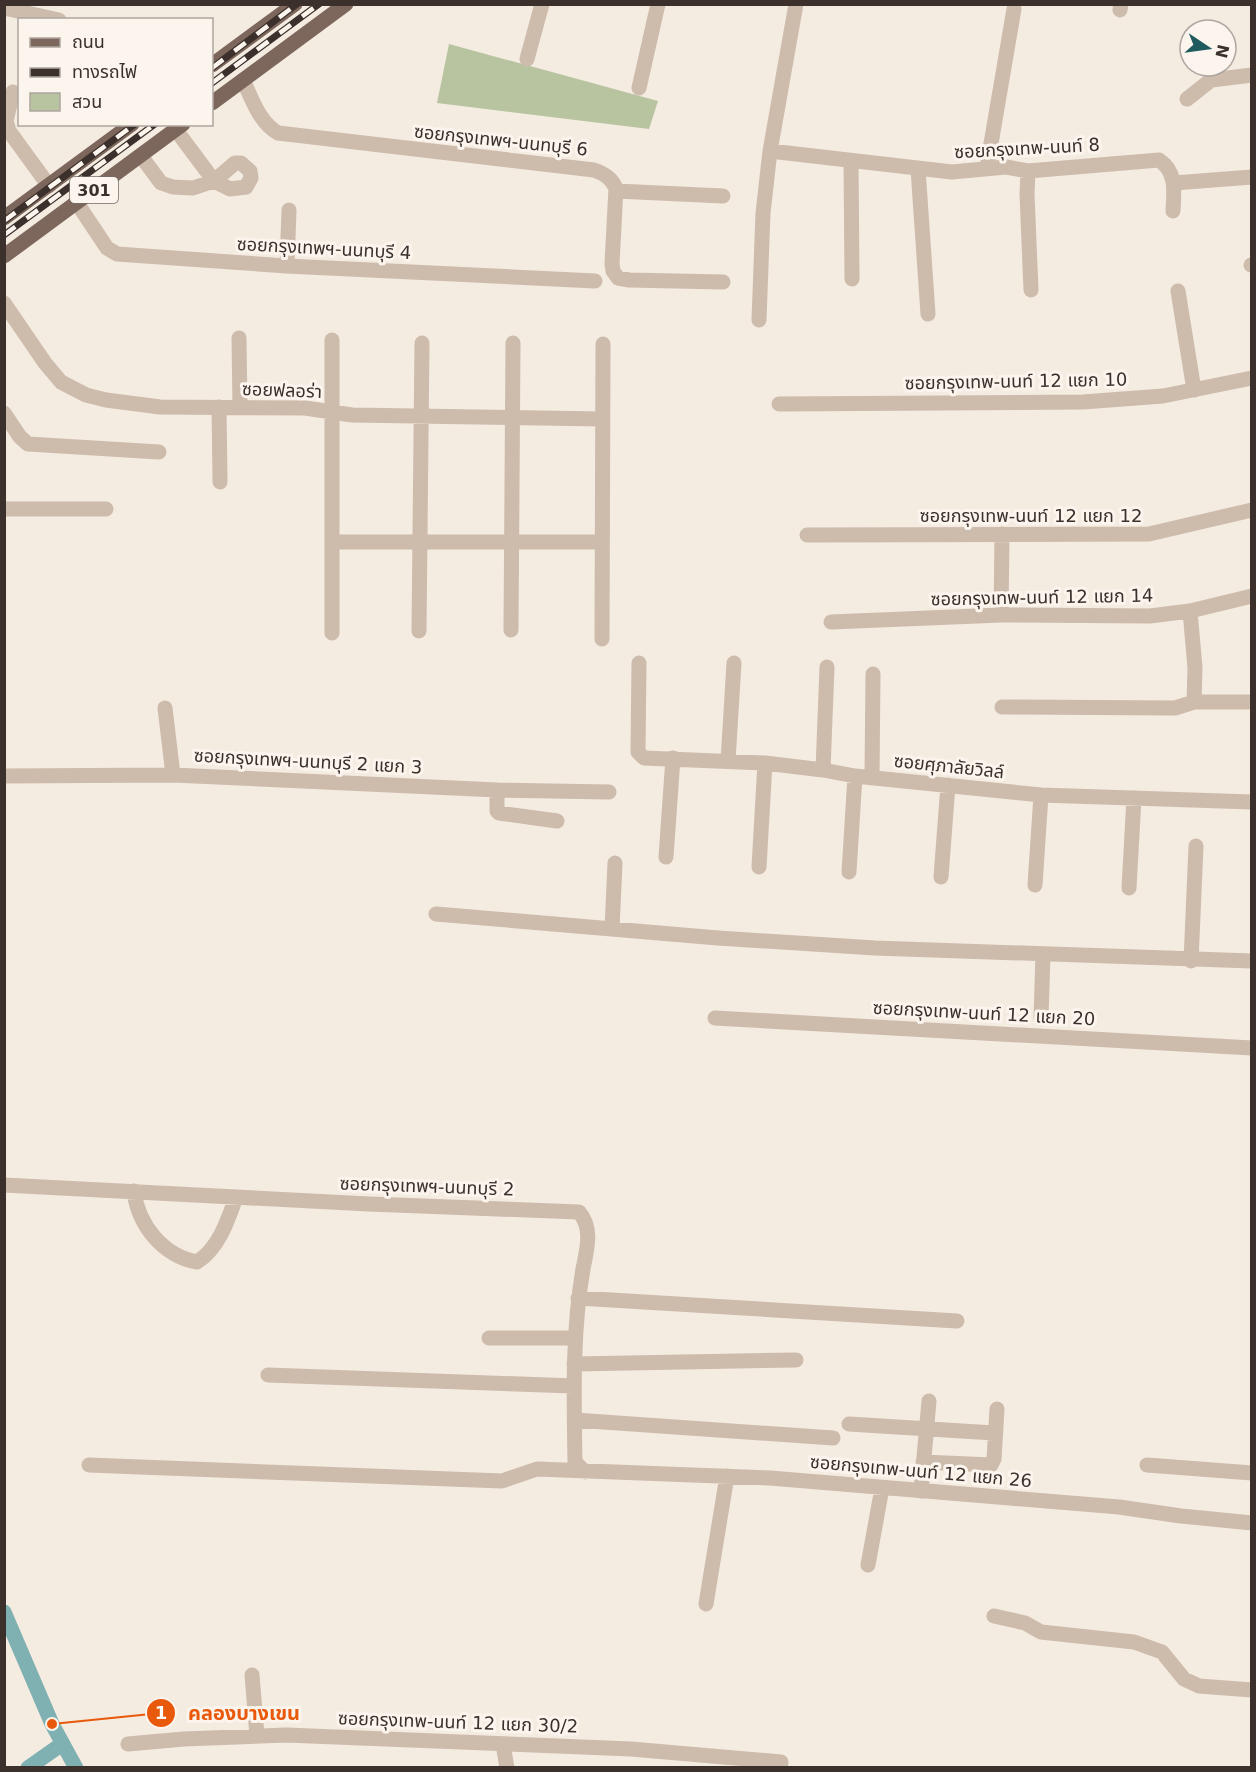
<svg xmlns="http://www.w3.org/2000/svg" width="1256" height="1772" font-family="'DejaVu Sans','Noto Sans Thai',sans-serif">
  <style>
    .green { fill: #b8c4a0 }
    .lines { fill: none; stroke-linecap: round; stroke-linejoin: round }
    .canal { stroke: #7fb0b2; stroke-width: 15 }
    .minor { stroke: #cdbbac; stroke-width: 15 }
    .major { stroke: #7d675c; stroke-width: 15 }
    .rail-casing { stroke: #3b302b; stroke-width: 7 }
    .rail { stroke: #fbf5ee; stroke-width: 4.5; stroke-dasharray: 14; stroke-linecap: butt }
    .labels { text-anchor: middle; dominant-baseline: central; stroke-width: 6; stroke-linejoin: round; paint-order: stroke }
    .shield { fill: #fbf5ee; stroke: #756b66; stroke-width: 1.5 }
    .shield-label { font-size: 16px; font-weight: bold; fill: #3b302b }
    .street-label { font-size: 18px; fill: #3b302b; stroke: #fbf5ee }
    .leader { fill: none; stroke: #e8590c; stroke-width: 2 }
    .callout-dot { fill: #e8590c; stroke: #fbf5ee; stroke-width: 2 }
    .mark-label { font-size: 18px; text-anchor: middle; font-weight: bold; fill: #fff }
    .callout-label { font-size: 20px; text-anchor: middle; font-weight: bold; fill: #e8590c; stroke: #fbf5ee; stroke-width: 6; stroke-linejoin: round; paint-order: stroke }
  </style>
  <rect width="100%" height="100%" fill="#f4ebe1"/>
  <path class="green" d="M 449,44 L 658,101 L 649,129 L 437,103 Z"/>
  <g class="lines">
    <path class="canal" d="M 4,1612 L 52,1724 L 76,1768
      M 28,1768 L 62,1744"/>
    <path class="minor" d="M 4,8 L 59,20
      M 1120,10 L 1121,4
      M 527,59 L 542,4
      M 243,80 C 252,99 259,122 278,133 L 594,170 C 605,174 611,178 616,188 L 612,264 L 613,271 L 618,278 L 629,280 L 723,282
      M 639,88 L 658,4
      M 13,92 L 6,121 L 9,131 L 49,186
      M 1187,99 L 1211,80 L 1252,75
      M 770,151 L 952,172 L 1006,167 L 1028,171 L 1159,160 C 1177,172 1174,191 1173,211
      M 141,156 L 161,183 L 173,187 L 193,188 L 214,181 L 235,163 L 241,163 L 250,171 L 251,178 L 246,187 L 230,189 L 214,181 L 176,130
      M 851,161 L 852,279
      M 987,167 L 1014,9
      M 918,169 L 928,314
      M 1028,171 L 1027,194 L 1031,290
      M 1174,183 L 1252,177
      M 616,191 L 723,196
      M 77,203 L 107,248 L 117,254 L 287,266 L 595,281
      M 1251,265 L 1252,265
      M 287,266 L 289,210
      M 1178,291 L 1194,390
      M 4,303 L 45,363 L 61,382 L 86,395 L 106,400 L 160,407 L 305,408 L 352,415 L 603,419
      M 759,320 L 763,213 L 770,151 L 796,4
      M 239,338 L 240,407
      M 779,404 L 1083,402 L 1163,396 L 1252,378
      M 219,407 L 220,482
      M 4,413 L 20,437 L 28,444 L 159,452
      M 4,509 L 106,509
      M 807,535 L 1149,534 L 1252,510
      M 332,542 L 602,542
      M 1001,615 L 1002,534
      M 831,622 L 1001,615 L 1150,616 L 1190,611 L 1252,596
      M 511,630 L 513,343
      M 419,631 L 422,343
      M 332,633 L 332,340
      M 602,639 L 603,344
      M 639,663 L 638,752 L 644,758 L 765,763 L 823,770 L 855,776 L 1041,795 L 1252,802
      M 1194,702 L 1250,702
      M 1002,707 L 1175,708 L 1194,702 L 1195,668 L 1190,611
      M 165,708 L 173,775
      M 728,761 L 734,663
      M 823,770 L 827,667
      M 4,776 L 173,775 L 497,790 L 609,792
      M 872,778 L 873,674
      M 497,790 L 497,811 L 499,813 L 557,821
      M 666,857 L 673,758
      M 759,867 L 765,763
      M 849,872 L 855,776
      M 941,877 L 948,785
      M 1035,885 L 1041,795
      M 1129,888 L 1134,798
      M 436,914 L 718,938 L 875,948 L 1252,961
      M 612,929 L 615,863
      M 1191,961 L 1196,846
      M 715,1018 L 1252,1048
      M 1041,1018 L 1043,954
      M 4,1185 L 369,1204 L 579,1212 C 593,1228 587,1249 583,1269 C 572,1333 574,1397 575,1462 L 585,1472
      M 134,1191 C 138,1225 163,1256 197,1262 C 219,1248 228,1220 236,1197
      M 578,1298 L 957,1321
      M 489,1338 L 575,1338
      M 574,1364 L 796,1360
      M 268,1375 L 574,1386
      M 575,1420 L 833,1438
      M 849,1424 L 994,1433
      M 923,1462 L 991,1465 L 994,1459 L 997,1409
      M 89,1465 L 502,1481 L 537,1469 L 770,1478 L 1119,1507 L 1181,1516 L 1252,1523
      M 1147,1465 L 1252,1473
      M 921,1491 L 929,1401
      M 868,1565 L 882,1488
      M 706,1604 L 727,1476
      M 994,1616 L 1025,1623 L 1041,1632 L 1134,1642 L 1162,1652 L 1184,1679 L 1199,1686 L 1252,1690
      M 252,1675 L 257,1736
      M 128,1744 L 184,1739 L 286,1735 L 631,1749 L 781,1762 L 780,1768
      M 503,1744 L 507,1768"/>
    <path class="major" d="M 212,65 L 295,4
      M 212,103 L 346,4
      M 4,218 L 132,124
      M 4,256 L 183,124"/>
    <defs>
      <path id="rail" d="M 212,68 L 297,4
        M 212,83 L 319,4
        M 4,221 L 135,124
        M 4,235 L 155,124"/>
    </defs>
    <use href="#rail" class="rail-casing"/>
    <use href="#rail" class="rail"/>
  </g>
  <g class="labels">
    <rect class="shield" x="70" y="177" width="48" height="26" rx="4.5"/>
    <g class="shield-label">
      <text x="94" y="190">301</text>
    </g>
    <g class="street-label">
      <text transform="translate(501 140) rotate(6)">ซอยกรุงเทพฯ-นนทบุรี 6</text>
      <text transform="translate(1027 148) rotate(-3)">ซอยกรุงเทพ-นนท์ 8</text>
      <text transform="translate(324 248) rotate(3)">ซอยกรุงเทพฯ-นนทบุรี 4</text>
      <text transform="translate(1016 381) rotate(-1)">ซอยกรุงเทพ-นนท์ 12 แยก 10</text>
      <text transform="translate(282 390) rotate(2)">ซอยฟลอร่า</text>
      <text x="1031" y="515">ซอยกรุงเทพ-นนท์ 12 แยก 12</text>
      <text transform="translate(1042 597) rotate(-1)">ซอยกรุงเทพ-นนท์ 12 แยก 14</text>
      <text transform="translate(308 761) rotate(3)">ซอยกรุงเทพฯ-นนทบุรี 2 แยก 3</text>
      <text transform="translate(949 766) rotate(6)">ซอยศุภาลัยวิลล์</text>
      <text transform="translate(984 1013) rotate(3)">ซอยกรุงเทพ-นนท์ 12 แยก 20</text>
      <text transform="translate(427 1186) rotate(2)">ซอยกรุงเทพฯ-นนทบุรี 2</text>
      <text transform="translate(921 1471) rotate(5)">ซอยกรุงเทพ-นนท์ 12 แยก 26</text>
      <text transform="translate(458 1722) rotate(2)">ซอยกรุงเทพ-นนท์ 12 แยก 30/2</text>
    </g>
  </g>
  <path class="leader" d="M52 1724L161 1713"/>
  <g class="callout-dot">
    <circle cx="52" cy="1724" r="6"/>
    <circle cx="161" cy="1713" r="15"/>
  </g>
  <g class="mark-label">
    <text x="161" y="1719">1</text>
  </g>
  <g class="callout-label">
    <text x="244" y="1720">คลองบางเขน</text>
  </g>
  <rect width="1256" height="1772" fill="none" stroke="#3b302b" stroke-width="12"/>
  <rect x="18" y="18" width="195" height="108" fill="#fbf5ee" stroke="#aea6a0" stroke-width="1.5"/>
  <rect x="30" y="38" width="30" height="9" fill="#7d675c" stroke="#aea6a0" stroke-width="1.5"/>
  <text x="72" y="48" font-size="18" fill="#3b302b">ถนน</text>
  <rect x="30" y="68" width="30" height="9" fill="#3b302b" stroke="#aea6a0" stroke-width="1.5"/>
  <text x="72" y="78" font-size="18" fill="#3b302b">ทางรถไฟ</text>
  <rect x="30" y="93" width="30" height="18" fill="#b8c4a0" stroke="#aea6a0" stroke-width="1.5"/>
  <text x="72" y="108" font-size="18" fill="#3b302b">สวน</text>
  <g transform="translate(1208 48) rotate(103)"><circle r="28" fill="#fbf5ee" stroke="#aea6a0" stroke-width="1.5"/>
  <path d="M0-4.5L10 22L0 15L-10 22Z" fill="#1f5a5e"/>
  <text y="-9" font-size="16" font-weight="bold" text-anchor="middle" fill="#3b302b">N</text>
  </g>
</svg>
